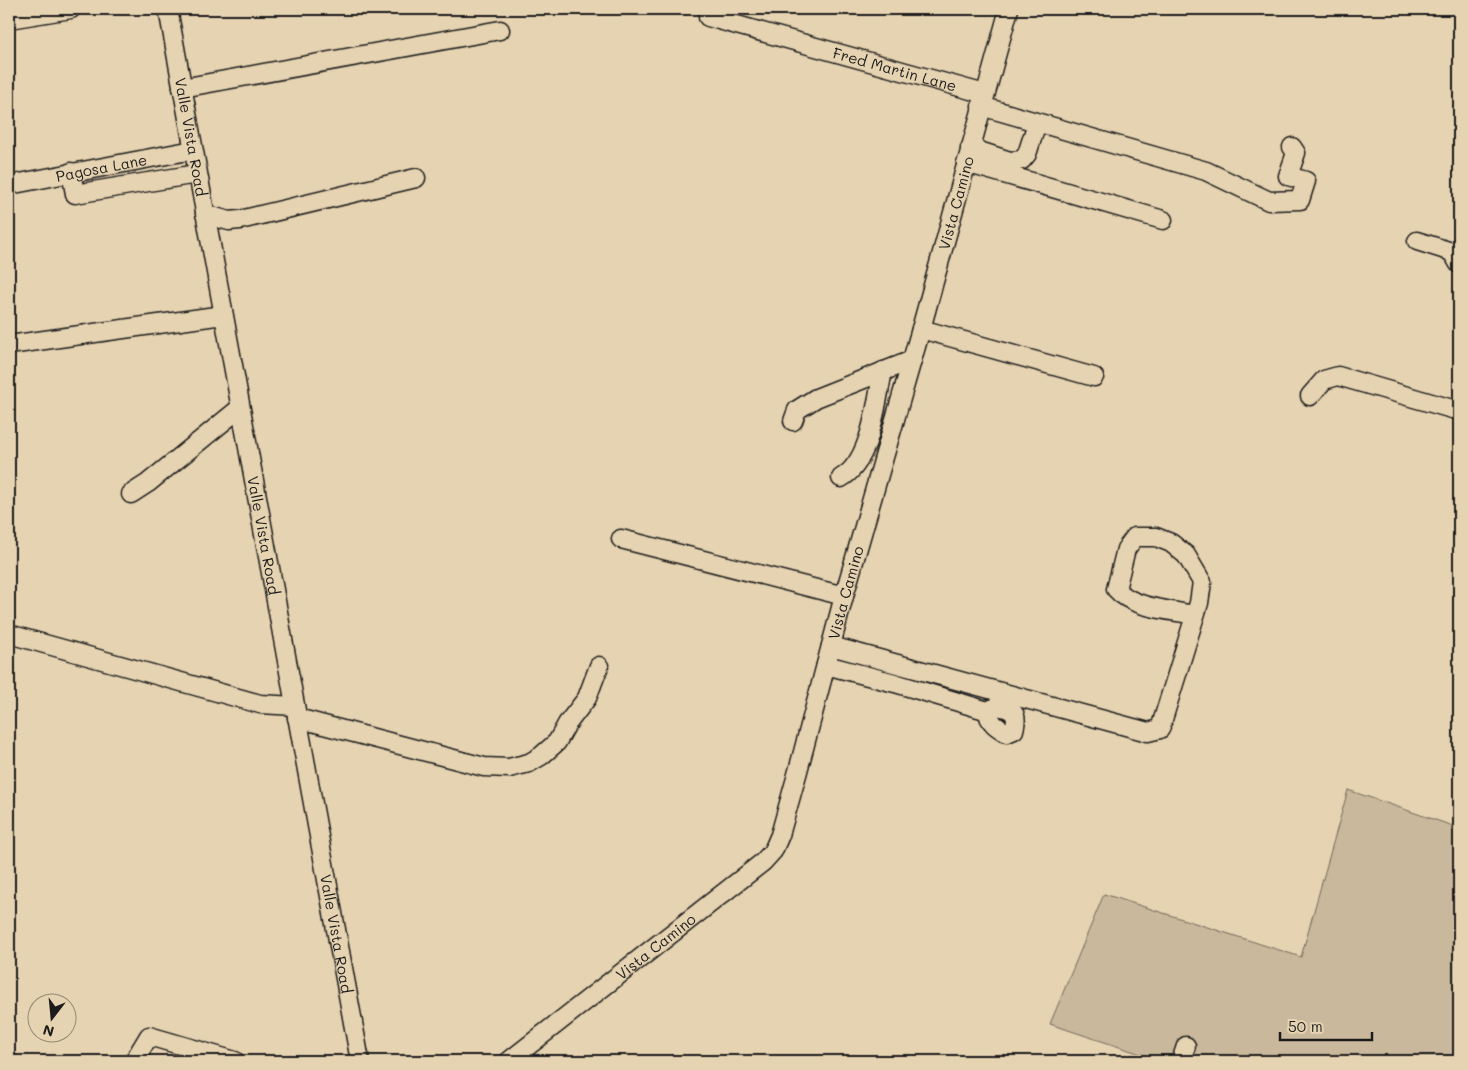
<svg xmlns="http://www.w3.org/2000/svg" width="1468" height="1070" font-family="Mali,sans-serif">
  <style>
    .green { fill: #c9b89c; stroke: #726a5c }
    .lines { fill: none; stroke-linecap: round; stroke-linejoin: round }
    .minor-casing { stroke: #1c1c1c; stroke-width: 21 }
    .minor { stroke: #e6d3b1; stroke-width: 18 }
    .labels { text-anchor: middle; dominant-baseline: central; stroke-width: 4.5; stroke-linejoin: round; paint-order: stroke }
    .street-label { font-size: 15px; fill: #1c1c1c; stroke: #e6d3b1 }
  </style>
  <rect width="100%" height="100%" fill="#e6d3b1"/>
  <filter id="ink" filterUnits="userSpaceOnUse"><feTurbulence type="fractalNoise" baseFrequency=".02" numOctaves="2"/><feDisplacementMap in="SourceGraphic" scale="10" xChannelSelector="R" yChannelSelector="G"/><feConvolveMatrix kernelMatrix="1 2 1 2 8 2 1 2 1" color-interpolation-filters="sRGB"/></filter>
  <g filter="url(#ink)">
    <path class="green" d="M 1348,790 L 1459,828 L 1459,1061 L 1162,1061 L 1050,1024 L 1104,894 L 1301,957 Z"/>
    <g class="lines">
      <defs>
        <g id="minor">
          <path id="s1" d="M 168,9 L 360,1061"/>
          <path id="s2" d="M 708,17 L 985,94"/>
          <path d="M 9,19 L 71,9"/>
          <path d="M 182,88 L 500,30"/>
          <path d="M 981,106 L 1206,171 L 1269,201 L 1300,200 L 1306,181 L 1288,176 L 1296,153 L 1292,147"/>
          <path d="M 970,148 L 1010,161 L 1022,160 L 1027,154 L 1037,123"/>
          <path d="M 966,163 L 1163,220"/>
          <path d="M 71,172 L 75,194 L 197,174"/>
          <path id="s3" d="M 9,185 L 193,150"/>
          <path d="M 205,214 L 229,221 L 240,220 L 416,178"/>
          <path d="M 1417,241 L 1452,252 L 1459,264"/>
          <path d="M 921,329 L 1094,377"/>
          <path d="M 9,345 L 223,315"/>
          <path d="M 1310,396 L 1324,380 L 1338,376 L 1459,411"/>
          <path d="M 793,421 L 797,410 L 816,398 L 912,360"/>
          <path d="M 841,478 C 871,462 876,403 883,371"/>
          <path d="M 131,494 L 148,483 L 240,408"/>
          <path d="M 621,539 L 844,596"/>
          <path d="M 9,634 L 260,704 L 295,706"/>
          <path d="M 831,646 L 1148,732 L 1160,729 L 1199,603 L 1202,582 L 1186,555 L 1171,543 L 1156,537 L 1135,537 L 1126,549 L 1116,589 C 1132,608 1170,610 1194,615"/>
          <path d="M 826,665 L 895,683 L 988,711 C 988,722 998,728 1007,733 L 1014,730 C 1019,713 1013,709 997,706 L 988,711"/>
          <path d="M 297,718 L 484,767 L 509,768 L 529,763 L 541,756 L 557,742 L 567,724 L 587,698 L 599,666"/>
          <path d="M 134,1061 L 149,1036 L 235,1061"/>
          <path id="s4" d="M 509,1061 L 763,862 L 773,851 L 780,835 L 798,771 L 844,596 L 921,329 L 1009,9"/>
          <path d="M 1181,1061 L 1186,1046"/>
        </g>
      </defs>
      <use href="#minor" class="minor-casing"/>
      <use href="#minor" class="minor"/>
    </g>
  </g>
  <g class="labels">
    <g class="street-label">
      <text stroke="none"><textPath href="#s2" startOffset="194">Fred Martin Lane</textPath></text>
      <text stroke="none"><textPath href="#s1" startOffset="130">Valle Vista Road</textPath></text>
      <text stroke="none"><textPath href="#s3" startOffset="94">Pagosa Lane</textPath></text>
      <text stroke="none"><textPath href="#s4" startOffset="1011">Vista Camino</textPath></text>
      <text stroke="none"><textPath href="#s1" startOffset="535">Valle Vista Road</textPath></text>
      <text stroke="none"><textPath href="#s4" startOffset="606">Vista Camino</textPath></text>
      <text stroke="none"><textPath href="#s1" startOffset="940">Valle Vista Road</textPath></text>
      <text stroke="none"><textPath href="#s4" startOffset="186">Vista Camino</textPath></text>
    </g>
  </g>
  <rect width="1468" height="1070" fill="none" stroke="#e6d3b1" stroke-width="30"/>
  <rect x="15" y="15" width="1438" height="1040" fill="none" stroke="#1c1c1c" stroke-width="2" filter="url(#ink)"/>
  <g transform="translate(52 1018) rotate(196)"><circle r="24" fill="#e6d3b1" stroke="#958a75"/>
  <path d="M0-4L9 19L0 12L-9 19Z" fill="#1c1c1c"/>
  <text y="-8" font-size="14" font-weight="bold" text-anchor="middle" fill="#1c1c1c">N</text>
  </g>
  <path d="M1280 1032v8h92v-8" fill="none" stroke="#1c1c1c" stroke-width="2.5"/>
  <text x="1288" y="1032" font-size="15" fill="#1c1c1c" stroke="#e6d3b1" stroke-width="4" paint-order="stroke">50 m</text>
</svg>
